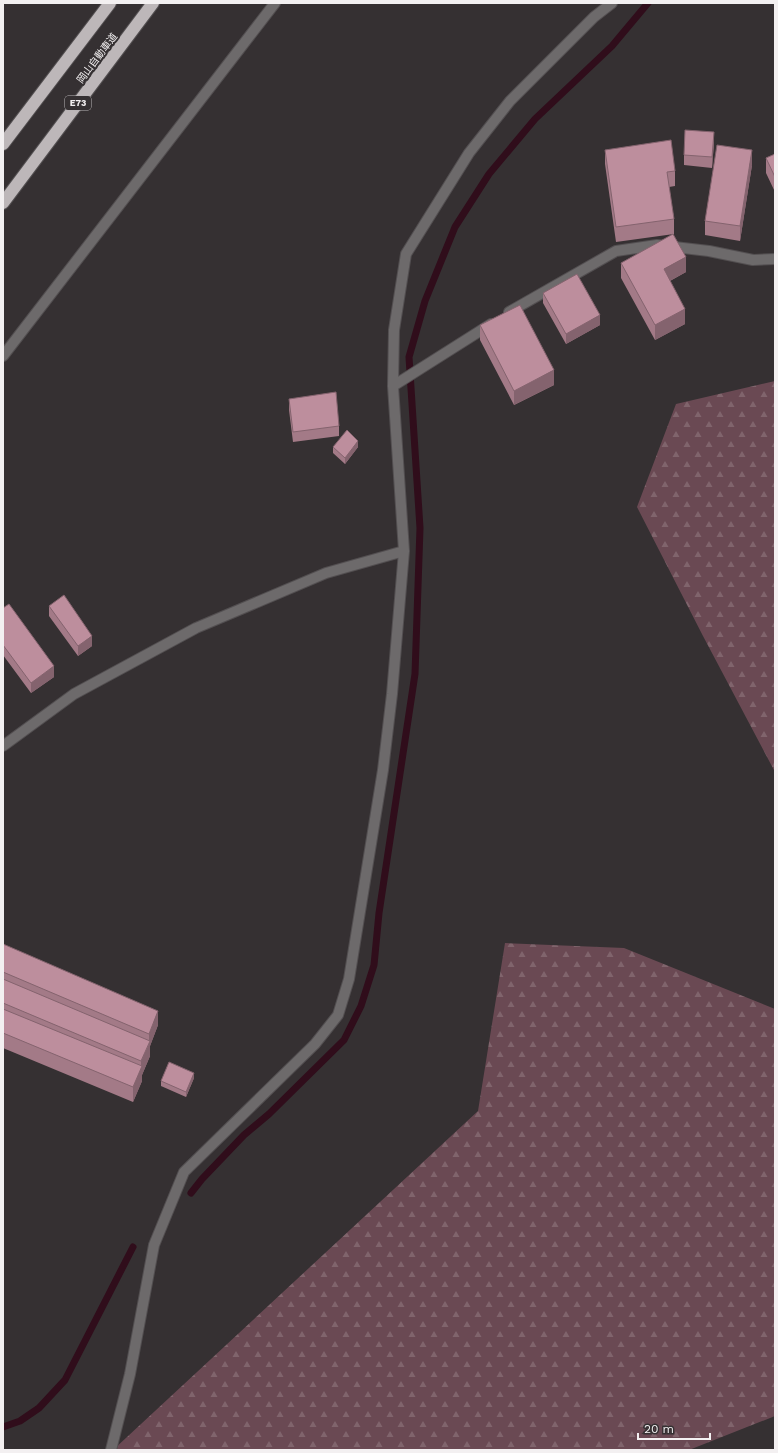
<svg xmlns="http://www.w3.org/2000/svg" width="778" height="1453" font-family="'Work Sans','Noto Sans JP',sans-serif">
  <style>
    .forest { fill: url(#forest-firs) }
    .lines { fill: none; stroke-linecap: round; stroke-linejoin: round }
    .stream { stroke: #300d1b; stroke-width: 7 }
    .minor-casing { stroke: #534f51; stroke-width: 12 }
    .motorway-casing { stroke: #534f51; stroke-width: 14 }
    .minor { stroke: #6d6a6b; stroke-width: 10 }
    .motorway { stroke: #bdb7b9; stroke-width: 12 }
    .wall { fill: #a37a87 }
    .shaded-wall { fill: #84636e }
    .building { fill: #bd8e9d; stroke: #84636e }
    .labels { text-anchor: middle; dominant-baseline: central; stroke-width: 4; stroke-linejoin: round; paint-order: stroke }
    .shield { fill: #353032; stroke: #bab6b8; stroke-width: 1 }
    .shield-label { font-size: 9px; font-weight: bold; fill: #f3f0f1 }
    .street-label { font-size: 10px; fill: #f3f0f1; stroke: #353032 }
  </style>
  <defs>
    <pattern id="forest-firs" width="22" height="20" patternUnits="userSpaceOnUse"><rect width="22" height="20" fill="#6a4953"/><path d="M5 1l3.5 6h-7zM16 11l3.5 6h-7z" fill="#80646c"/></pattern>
  </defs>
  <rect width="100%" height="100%" fill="#353032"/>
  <path class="forest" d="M 775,381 L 775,772 L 703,636 L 637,507 L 676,404 Z
    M 505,943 L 624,948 L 775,1009 L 775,1416 L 689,1450 L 113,1450 L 478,1111 Z"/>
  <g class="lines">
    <path class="stream" d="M 191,1193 L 202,1179 L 244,1135 L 269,1114 L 344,1040 L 361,1006 L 374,965 L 379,913 L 415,674 L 420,528 L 409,357 L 425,301 L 455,227 L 489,174 L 535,119 L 612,46 L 648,3
      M 3,1427 L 20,1421 L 39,1408 L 65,1380 L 133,1247"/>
    <defs>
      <path id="minor" d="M 509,312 L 616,251 L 657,245 L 709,251 L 753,260 L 775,259
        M 3,356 L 275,3
        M 393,386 L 491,324
        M 3,746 L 74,694 L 196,628 L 326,573 L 404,551
        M 111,1450 L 130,1374 L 154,1245 L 184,1172 L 315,1044 L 338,1015 L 349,979 L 383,770 L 392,694 L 404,551 L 393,386 L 394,330 L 406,254 L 469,153 L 510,101 L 594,17 L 612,3"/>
      <path id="motorway" d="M 3,144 L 110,3
        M 3,203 L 153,3"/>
    </defs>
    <use href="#minor" class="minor-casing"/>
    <use href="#motorway" class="motorway-casing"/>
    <use href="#minor" class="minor"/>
    <use href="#motorway" class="motorway"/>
  </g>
  <path class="wall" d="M 714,142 L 712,168 L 684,165 L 684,155 Z
    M 605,150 L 675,171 L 675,186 L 669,187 L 674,219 L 674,234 L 616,242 L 605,164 Z
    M 775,154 L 775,192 L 766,173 L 766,158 Z
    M 752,165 L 740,241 L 705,235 L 705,221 Z
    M 621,263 L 686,272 L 670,281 L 685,324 L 655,340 L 621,278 Z
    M 543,293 L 600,325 L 566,344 L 543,303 Z
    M 480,325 L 554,385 L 514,405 L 480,340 Z
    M 289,399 L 339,426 L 339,436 L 293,442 L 289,410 Z
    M 333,447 L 358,447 L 345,464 L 333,453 Z
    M 49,606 L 92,646 L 78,656 L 49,616 Z
    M 3,608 L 54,677 L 31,693 L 3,655 Z
    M 3,944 L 158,1025 L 150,1046 L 150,1056 L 142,1075 L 142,1081 L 133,1102 L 3,1048 Z
    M 194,1078 L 186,1097 L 161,1086 L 161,1081 Z"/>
  <path class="shaded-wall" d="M 714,132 L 714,142 L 712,168 L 712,157 Z
    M 752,150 L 752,165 L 740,241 L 740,226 Z
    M 686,257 L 686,272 L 664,284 L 664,269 Z
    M 685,309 L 685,324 L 655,340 L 655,325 Z
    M 600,315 L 600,325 L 566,344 L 566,334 Z
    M 554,370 L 554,385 L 514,405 L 514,391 Z
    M 358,441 L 358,447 L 345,464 L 345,458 Z
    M 92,636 L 92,646 L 78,656 L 78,646 Z
    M 54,666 L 54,677 L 31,693 L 31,683 Z
    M 158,1011 L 158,1025 L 150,1046 L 150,1056 L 142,1075 L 142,1081 L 133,1102 L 133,1087 L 141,1067 L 141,1061 L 149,1044 L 149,1034 Z
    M 194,1073 L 194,1078 L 186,1097 L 186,1092 Z"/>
  <path class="building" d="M 685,130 L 714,132 L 712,157 L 684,155 Z
    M 671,140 L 675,171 L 667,172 L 674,219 L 616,227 L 605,150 Z
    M 717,145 L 752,150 L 740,226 L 705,221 Z
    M 775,154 L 775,177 L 766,158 Z
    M 673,234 L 686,257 L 664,269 L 685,309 L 655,325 L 621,263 Z
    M 577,274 L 600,315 L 566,334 L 543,293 Z
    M 520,305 L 554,370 L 514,391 L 480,325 Z
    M 336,392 L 339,426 L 293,432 L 289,399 Z
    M 347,430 L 358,441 L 345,458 L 333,447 Z
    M 64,595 L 92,636 L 78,646 L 49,606 Z
    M 9,604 L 54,666 L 31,683 L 3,645 L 3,608 Z
    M 3,944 L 158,1011 L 149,1034 L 3,972 Z
    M 3,979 L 150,1041 L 141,1061 L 3,1003 Z
    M 3,1009 L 142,1066 L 133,1087 L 3,1033 Z
    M 169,1062 L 194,1073 L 186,1092 L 161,1081 Z"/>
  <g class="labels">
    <rect class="shield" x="65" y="96" width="26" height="14" rx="3"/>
    <g class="shield-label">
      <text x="78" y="103">E73</text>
    </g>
    <g class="street-label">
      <text transform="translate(97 58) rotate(-53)">岡山自動車道</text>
    </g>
  </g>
  <rect width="778" height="1453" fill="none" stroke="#f3f0f1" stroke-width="8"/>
  <path d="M638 1433v6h72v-6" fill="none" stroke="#f3f0f1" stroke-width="2"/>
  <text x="644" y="1433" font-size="12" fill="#f3f0f1" stroke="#353032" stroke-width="3" paint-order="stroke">20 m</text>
</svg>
